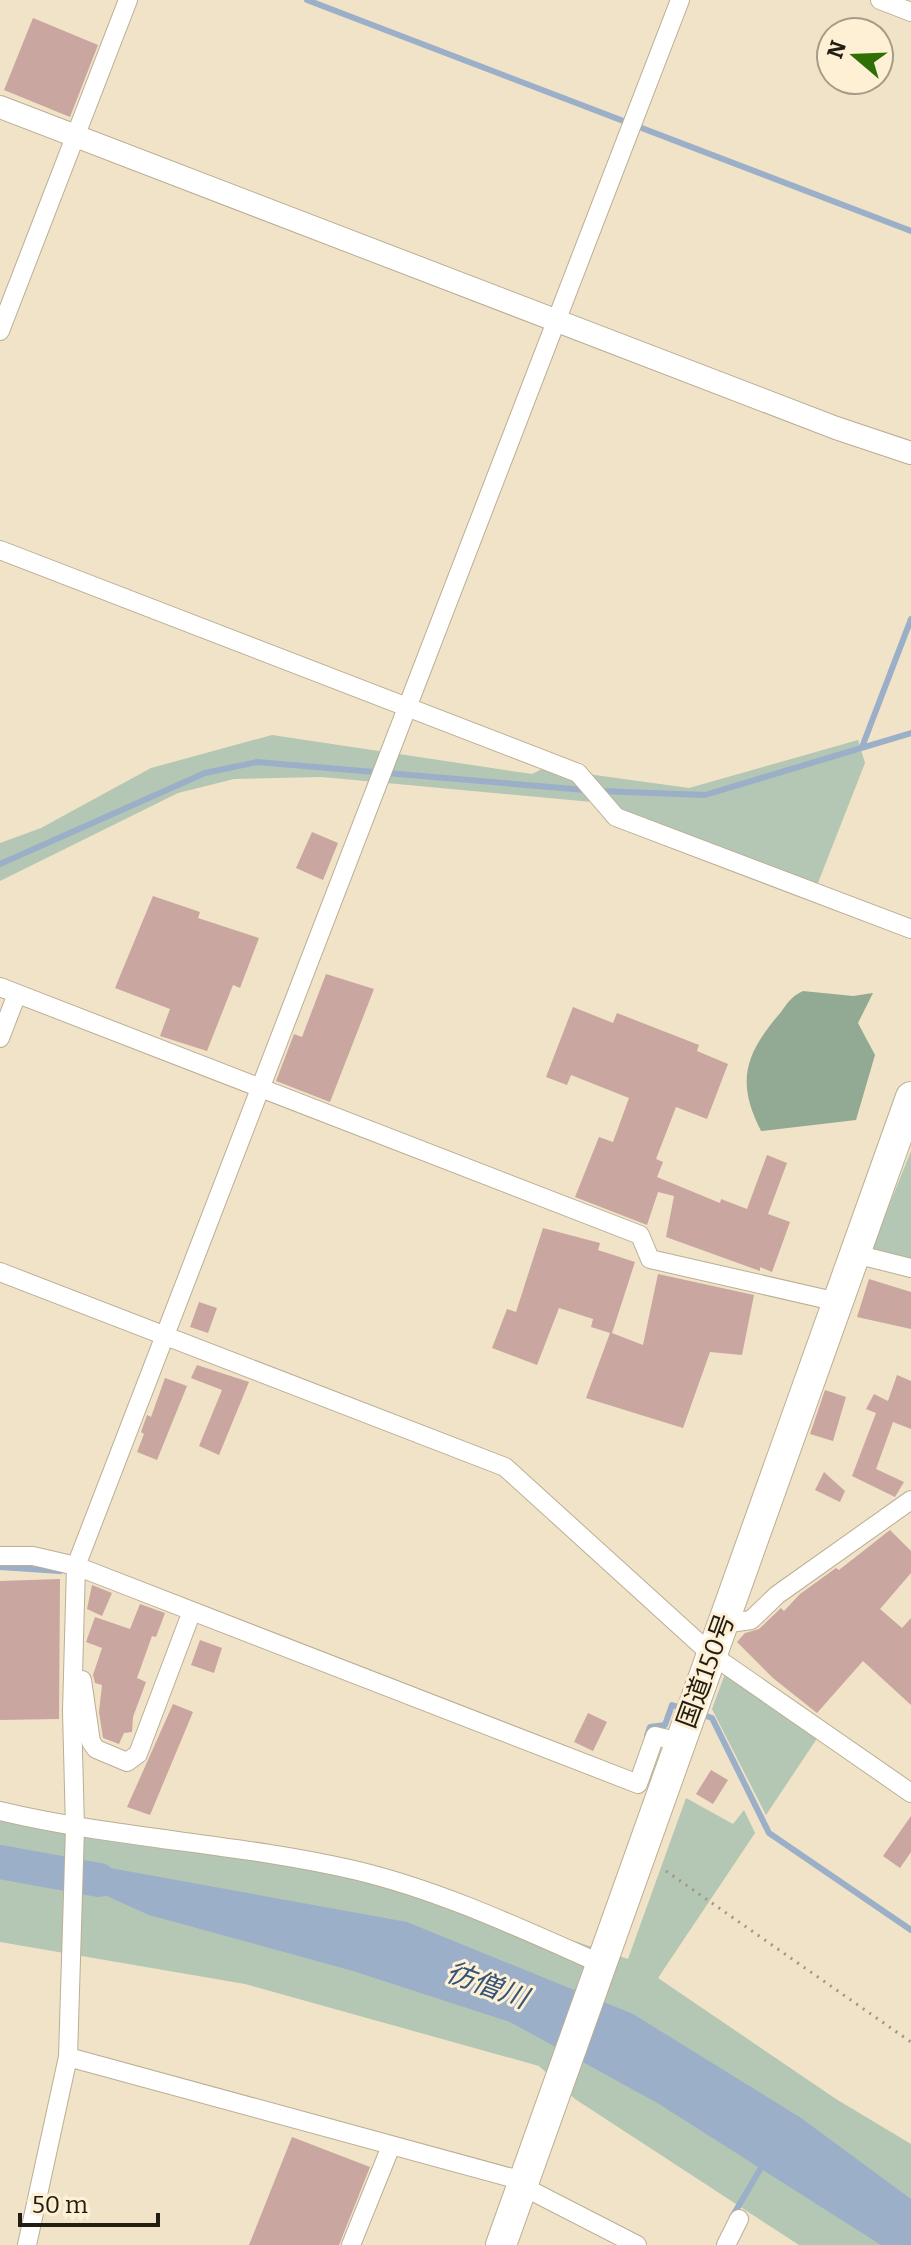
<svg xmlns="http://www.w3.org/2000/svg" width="911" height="2245" font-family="Bitter,'Noto Sans JP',serif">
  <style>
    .green { fill: #b3c7b4 }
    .forest { fill: #92aa93 }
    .water { fill: #9bafc8 }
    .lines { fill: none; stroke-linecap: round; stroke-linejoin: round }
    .stream { stroke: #9bafc8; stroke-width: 6 }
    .river { stroke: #9bafc8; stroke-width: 34 }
    .building { fill: #c9a69f }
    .minor-casing { stroke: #bbae94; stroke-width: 20 }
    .tertiary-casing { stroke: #bbae94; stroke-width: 24 }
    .trunk-casing { stroke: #bbae94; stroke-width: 32 }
    .path { stroke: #a09681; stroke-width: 3; stroke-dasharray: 2 6; stroke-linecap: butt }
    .minor { stroke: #fff; stroke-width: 18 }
    .tertiary { stroke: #fff; stroke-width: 22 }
    .trunk { stroke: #fff; stroke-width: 30 }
    .labels { text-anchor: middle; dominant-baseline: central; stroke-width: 6; stroke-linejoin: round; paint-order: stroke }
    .street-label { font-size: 26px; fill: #221d13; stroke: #fef0d4 }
    .water-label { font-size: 28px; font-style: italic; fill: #345479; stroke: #fef0d4 }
  </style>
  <rect width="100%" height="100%" fill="#f0e3c7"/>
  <path class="green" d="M 272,735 L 532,774 L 544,768 L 689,788 L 858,740 L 865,763 L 814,893 L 592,802 L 322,777 L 234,779 L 178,793 L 0,881 L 0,843 L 41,828 L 151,768 Z
    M 911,1151 L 911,1268 L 868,1258 Z
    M 728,1666 L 822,1731 L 766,1815 L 712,1709 Z
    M 686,1798 L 733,1824 L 744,1810 L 755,1833 L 658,1978 L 836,2099 L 911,2144 L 911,2245 L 799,2245 L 575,2099 L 539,2066 L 245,1984 L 0,1942 L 0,1815 L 416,1888 L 628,1959 Z"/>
  <path class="forest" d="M 803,991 L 853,996 L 873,993 L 858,1023 L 875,1055 L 856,1120 L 761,1131 C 735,1080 746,1053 781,1012 C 788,1002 792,996 803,991 Z"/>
  <path class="water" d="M 0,1848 L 407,1922 L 633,2014 L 801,2118 L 911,2199 L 911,2245 L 881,2245 L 659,2104 L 510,2022 L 353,1971 L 149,1915 Z"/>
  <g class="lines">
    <path class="stream" d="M 307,0 L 911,231
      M 862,747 L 911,619
      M 600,791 L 705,795 L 911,733
      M 0,864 L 205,773 L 257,762 L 585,790
      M 0,1567 L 60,1571
      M 700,1714 L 712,1718 L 769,1833 L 911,1930
      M 647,1736 L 650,1727 L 665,1725 L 672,1705 L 685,1709
      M 732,2217 L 765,2161"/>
    <path class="river" d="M 0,1862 L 99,1880"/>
  </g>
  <path class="building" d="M 33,18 L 98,45 L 70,117 L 4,90 Z
    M 312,832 L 338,843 L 323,880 L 296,868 Z
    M 153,896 L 200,912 L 198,918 L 259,938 L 240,988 L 233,985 L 207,1051 L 160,1036 L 170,1009 L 115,988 Z
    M 326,974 L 374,989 L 330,1102 L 276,1081 L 294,1034 L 302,1037 Z
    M 573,1007 L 613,1023 L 617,1013 L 699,1045 L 697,1051 L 728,1064 L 707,1119 L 676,1107 L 656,1159 L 663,1162 L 657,1177 L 720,1203 L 721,1199 L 747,1209 L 767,1155 L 787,1163 L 768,1214 L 790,1222 L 772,1272 L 760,1267 L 760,1271 L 666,1237 L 674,1196 L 658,1192 L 647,1225 L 575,1197 L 599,1137 L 613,1142 L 629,1098 L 571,1075 L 567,1085 L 546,1077 Z
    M 543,1228 L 600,1243 L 598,1250 L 635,1262 L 612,1333 L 643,1345 L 658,1274 L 754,1295 L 742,1355 L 710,1352 L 683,1428 L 586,1398 L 610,1333 L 591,1327 L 593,1319 L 559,1308 L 537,1365 L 492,1348 L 507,1309 L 516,1312 Z
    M 869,1279 L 911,1292 L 911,1329 L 857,1317 Z
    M 199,1302 L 217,1308 L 208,1333 L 190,1327 Z
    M 197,1365 L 249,1382 L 219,1455 L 199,1446 L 222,1390 L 191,1378 Z
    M 897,1375 L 911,1381 L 911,1429 L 893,1422 L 876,1469 L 904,1482 L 895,1497 L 852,1476 L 876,1413 L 866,1409 L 874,1394 L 888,1401 Z
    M 165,1378 L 187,1386 L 157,1460 L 137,1452 L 144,1434 L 141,1432 L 147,1415 L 151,1417 Z
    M 825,1390 L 846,1397 L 833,1441 L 810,1434 Z
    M 824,1472 L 845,1491 L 840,1502 L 815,1490 Z
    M 890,1530 L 911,1551 L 911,1573 L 880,1609 L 902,1628 L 911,1618 L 911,1705 L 863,1661 L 817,1713 L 773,1678 L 737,1642 L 745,1633 L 759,1629 L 781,1608 L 784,1611 L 800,1594 L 836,1568 L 839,1570 Z
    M 60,1579 L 59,1719 L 0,1720 L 0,1581 Z
    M 92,1585 L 112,1593 L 102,1616 L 87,1609 Z
    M 140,1604 L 165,1613 L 156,1637 L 152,1636 L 137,1678 L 146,1682 L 133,1717 L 132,1732 L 124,1733 L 119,1744 L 103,1738 L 99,1712 L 102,1685 L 95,1683 L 93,1675 L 102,1648 L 86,1642 L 95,1617 L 130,1629 Z
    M 200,1640 L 222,1648 L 214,1673 L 191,1665 Z
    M 173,1704 L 193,1712 L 150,1815 L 127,1807 Z
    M 588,1713 L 607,1722 L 593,1751 L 574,1742 Z
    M 711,1770 L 728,1780 L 713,1804 L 696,1794 Z
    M 911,1816 L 911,1852 L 900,1868 L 883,1856 Z
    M 292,2137 L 370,2167 L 339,2245 L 249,2245 Z"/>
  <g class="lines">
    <defs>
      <path id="minor" d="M 880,0 L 911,12
        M 0,331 L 128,0
        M 0,550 L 578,773 L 616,817 L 911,929
        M 0,987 L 640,1235 L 650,1259 L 838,1302
        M 0,1038 L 17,994
        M 855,1254 L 911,1268
        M 0,1272 L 505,1467 L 712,1655 L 911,1793
        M 0,1556 L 33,1556 L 76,1566 L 638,1784 L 655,1736 L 680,1742
        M 723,1624 L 751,1620 L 777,1595 L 911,1500
        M 82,1680 L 91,1742 L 96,1749 L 127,1762 L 138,1754 L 192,1611
        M 0,1811 C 117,1839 238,1843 354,1870 C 439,1890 520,1928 599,1963
        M 68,2057 L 523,2181
        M 522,2186 L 637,2245
        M 27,2245 L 68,2057 L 75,1828 L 72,1711 L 76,1566 L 680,0
        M 351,2245 L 391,2146
        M 726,2245 L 739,2219"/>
      <path id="tertiary" d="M 0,107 L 836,428 L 911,453"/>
      <path id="trunk" d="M 501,2245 L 911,1097"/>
    </defs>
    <use href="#minor" class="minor-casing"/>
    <use href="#tertiary" class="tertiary-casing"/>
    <use href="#trunk" class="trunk-casing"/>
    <path class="path" d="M 666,1871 L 911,2042"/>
    <use href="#minor" class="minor"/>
    <use href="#tertiary" class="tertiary"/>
    <use href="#trunk" class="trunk"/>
  </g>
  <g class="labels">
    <g class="street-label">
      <text transform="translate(706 1671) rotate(-70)">国道150号</text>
    </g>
    <g class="water-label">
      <text transform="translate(487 1985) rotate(20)">彷僧川</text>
    </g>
  </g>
  <g transform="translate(855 56) rotate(289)"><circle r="38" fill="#fef0d4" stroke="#a69c87" stroke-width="2"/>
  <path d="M0-6L14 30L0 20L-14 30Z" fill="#2f6f04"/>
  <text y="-12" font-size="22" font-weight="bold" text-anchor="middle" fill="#221d13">N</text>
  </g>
  <path d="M20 2213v12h138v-12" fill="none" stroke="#221d13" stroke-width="4"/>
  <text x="32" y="2213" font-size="24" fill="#221d13" stroke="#fef0d4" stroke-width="6" paint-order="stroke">50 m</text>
</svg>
